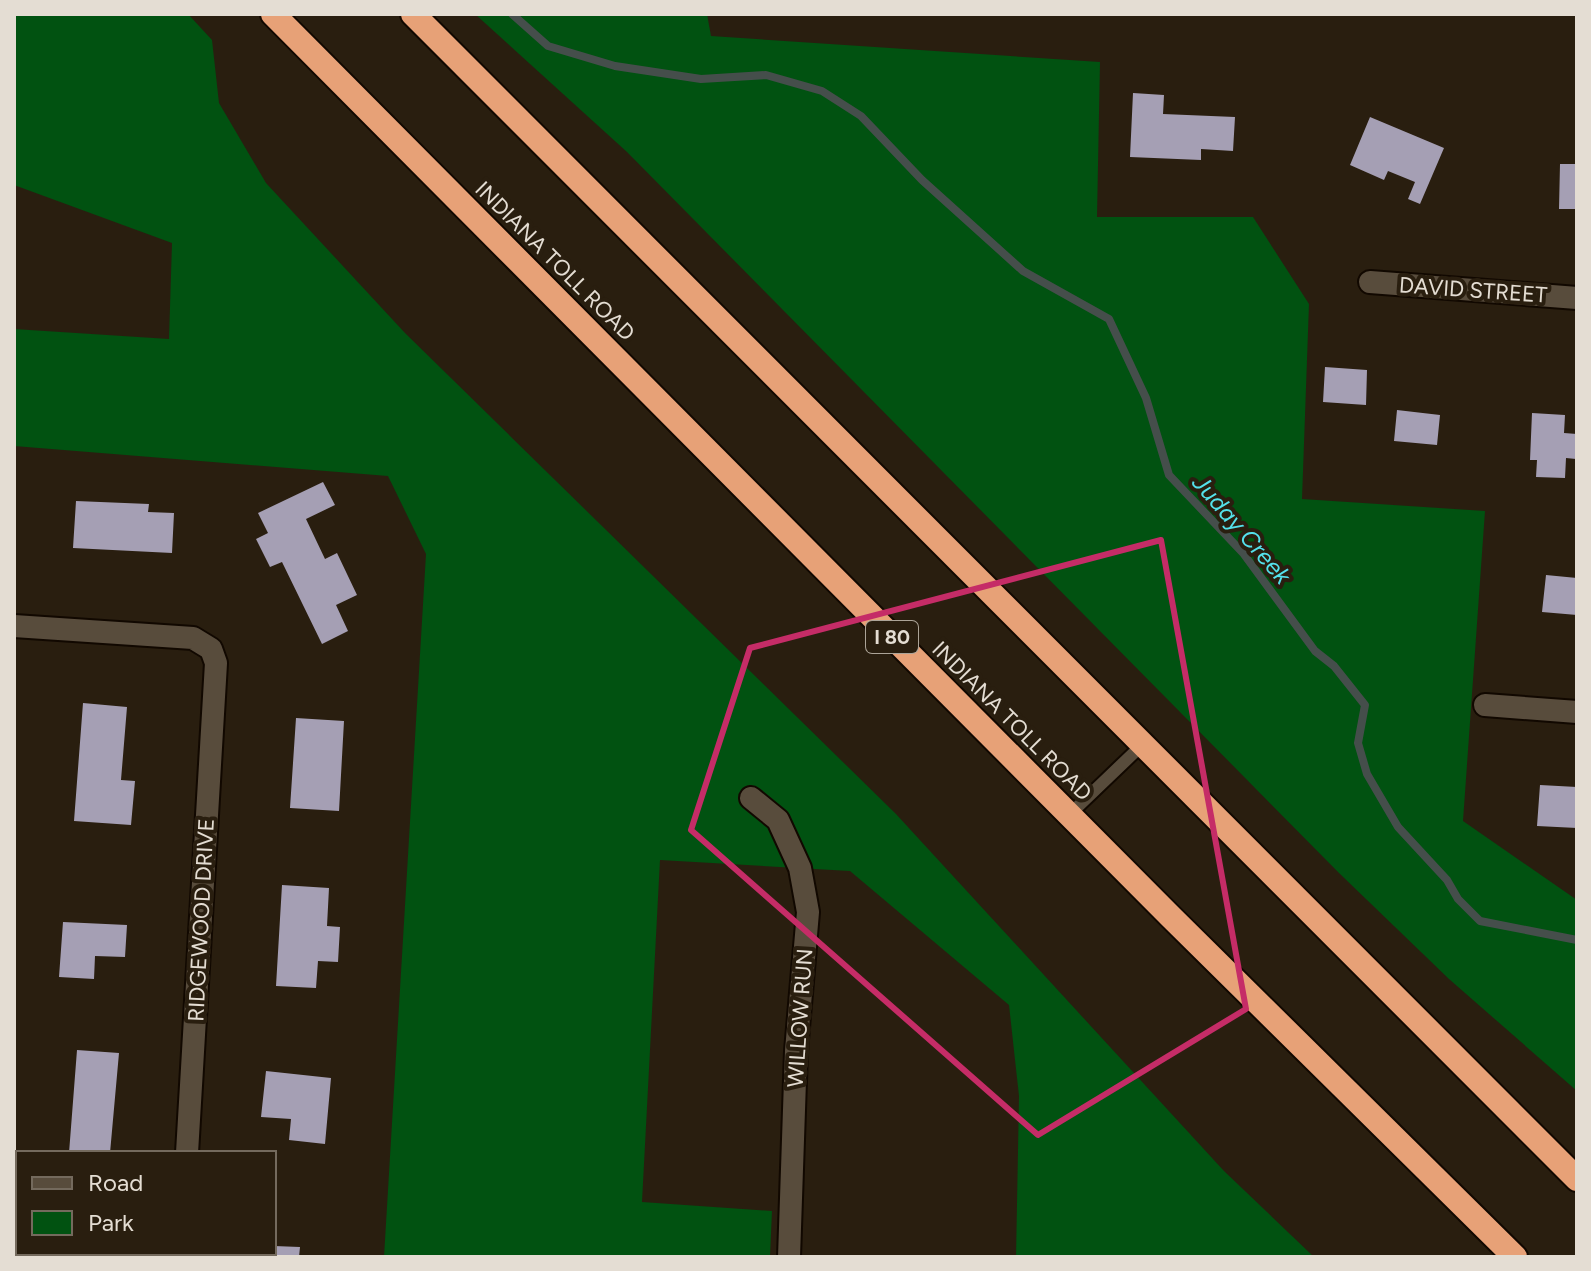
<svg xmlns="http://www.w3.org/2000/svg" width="1591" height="1271" font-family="Figtree,sans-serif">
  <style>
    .green { fill: #015211 }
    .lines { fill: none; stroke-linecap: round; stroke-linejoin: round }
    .stream { stroke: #454e4b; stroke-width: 8 }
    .building { fill: #a59fb4 }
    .service-casing { stroke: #110800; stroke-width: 16 }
    .minor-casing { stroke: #110800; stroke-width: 26 }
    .motorway-casing { stroke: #110800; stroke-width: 28 }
    .service { stroke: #584c3c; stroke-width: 12 }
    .minor { stroke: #584c3c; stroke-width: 22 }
    .motorway { stroke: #e7a177; stroke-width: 24 }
    .marked { fill: none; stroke: #c52c67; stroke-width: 6; stroke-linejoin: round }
    .labels { text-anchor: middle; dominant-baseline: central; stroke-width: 8; stroke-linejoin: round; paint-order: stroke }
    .shield { fill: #291e0f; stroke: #aca498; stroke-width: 2 }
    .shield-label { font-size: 20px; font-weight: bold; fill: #e4ddd3 }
    .street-label { font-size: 22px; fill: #e4ddd3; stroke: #291e0f }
    .water-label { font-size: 24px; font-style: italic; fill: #54e1eb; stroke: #291e0f }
  </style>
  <rect width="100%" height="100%" fill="#291e0f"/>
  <path class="green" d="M 14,14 L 188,14 L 212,40 L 219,103 L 266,183 L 405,333 L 896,814 L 1224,1171 L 1314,1257 L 1016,1257 L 1019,1096 L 1009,1005 L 850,871 L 660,860 L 642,1202 L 772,1211 L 770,1257 L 384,1257 L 426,554 L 388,476 L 14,446 L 14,329 L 169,339 L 172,243 L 14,185 Z
    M 475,14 L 707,14 L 711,36 L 1100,62 L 1097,217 L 1253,217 L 1309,304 L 1302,499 L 1485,511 L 1463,821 L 1577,900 L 1577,1091 L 1449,979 L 1339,873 L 627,152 Z"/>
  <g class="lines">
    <path class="stream" d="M 512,14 L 548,46 L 615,66 L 701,79 L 766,75 L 822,91 L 861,116 L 922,180 L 1023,271 L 1109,319 L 1146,398 L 1169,475 L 1243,553 L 1315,651 L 1334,666 L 1365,705 L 1358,743 L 1367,774 L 1398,827 L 1447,880 L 1458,899 L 1480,921 L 1577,940"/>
  </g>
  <path class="building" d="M 1133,93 L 1164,95 L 1163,114 L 1235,117 L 1233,151 L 1201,149 L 1201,160 L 1130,157 Z
    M 1370,117 L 1444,148 L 1420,204 L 1408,199 L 1415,182 L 1388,171 L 1384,180 L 1350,165 Z
    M 1560,164 L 1577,164 L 1577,209 L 1559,209 Z
    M 1325,367 L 1367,370 L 1366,405 L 1323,402 Z
    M 1397,410 L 1440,415 L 1437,445 L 1394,441 Z
    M 1532,413 L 1565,415 L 1564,433 L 1577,434 L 1576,459 L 1566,458 L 1565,478 L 1536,477 L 1537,460 L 1530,460 Z
    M 323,482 L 335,505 L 306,519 L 325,559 L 337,553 L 357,595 L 336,605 L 348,631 L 322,644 L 282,562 L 270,567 L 256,539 L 268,533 L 258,513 Z
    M 76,501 L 149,504 L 148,512 L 174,513 L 172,553 L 73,548 Z
    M 1546,575 L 1577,578 L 1577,615 L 1542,612 Z
    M 83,703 L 127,707 L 121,780 L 135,781 L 131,825 L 74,821 Z
    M 296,718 L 344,721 L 339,811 L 290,808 Z
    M 1540,785 L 1577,787 L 1577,828 L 1537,826 Z
    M 282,885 L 329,888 L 327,926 L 340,927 L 338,962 L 318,961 L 316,988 L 276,986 Z
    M 63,922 L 127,925 L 125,957 L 95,956 L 94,979 L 59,977 Z
    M 77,1050 L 119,1053 L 110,1153 L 69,1153 Z
    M 266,1071 L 331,1078 L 325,1144 L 289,1140 L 291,1119 L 261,1117 Z
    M 274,1246 L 300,1247 L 299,1257 L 256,1257 L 257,1253 L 274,1253 Z
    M 57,1253 L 100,1253 L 100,1257 L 57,1257 Z"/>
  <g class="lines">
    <defs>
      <path id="service" d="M 1069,815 L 1142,745"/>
      <path id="minor" d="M 1370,282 L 1577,298
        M 14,626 L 193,638 L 211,649 L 216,663 L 187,1153
        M 1485,705 L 1577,712
        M 751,798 L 778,820 L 800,868 L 808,912 L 796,1051 L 789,1257
        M 181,1257 L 181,1253"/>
      <path id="motorway" d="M 273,14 L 1171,917 L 1515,1257
        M 413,14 L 1577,1179"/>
    </defs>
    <use href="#service" class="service-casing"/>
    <use href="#minor" class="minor-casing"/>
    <use href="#motorway" class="motorway-casing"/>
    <use href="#service" class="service"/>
    <use href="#minor" class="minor"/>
    <use href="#motorway" class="motorway"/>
  </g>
  <path class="marked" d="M 1161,540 L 1246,1009 L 1038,1135 L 691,830 L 750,648 Z"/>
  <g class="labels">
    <rect class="shield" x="866" y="621" width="52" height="32" rx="6"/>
    <g class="shield-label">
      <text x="892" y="637">I 80</text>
    </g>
    <g class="street-label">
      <text transform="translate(555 261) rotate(45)">INDIANA TOLL ROAD</text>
      <text transform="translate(1473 290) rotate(4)">DAVID STREET</text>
      <text transform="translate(1012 721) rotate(45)">INDIANA TOLL ROAD</text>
      <text transform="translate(201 920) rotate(-87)">RIDGEWOOD DRIVE</text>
      <text transform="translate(800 1018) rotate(-86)">WILLOW RUN</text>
    </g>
    <g class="water-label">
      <text transform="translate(1242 529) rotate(49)">Juday Creek</text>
    </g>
  </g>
  <rect width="1591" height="1271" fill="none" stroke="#e4ddd3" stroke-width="32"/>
  <rect x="16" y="1151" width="260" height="104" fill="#291e0f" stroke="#746a5d" stroke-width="2"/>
  <rect x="32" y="1177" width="40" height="12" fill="#584c3c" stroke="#746a5d" stroke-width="2"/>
  <text x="88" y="1191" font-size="24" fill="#e4ddd3">Road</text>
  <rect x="32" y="1211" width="40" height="24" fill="#015211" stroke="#746a5d" stroke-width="2"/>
  <text x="88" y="1231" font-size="24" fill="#e4ddd3">Park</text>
</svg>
